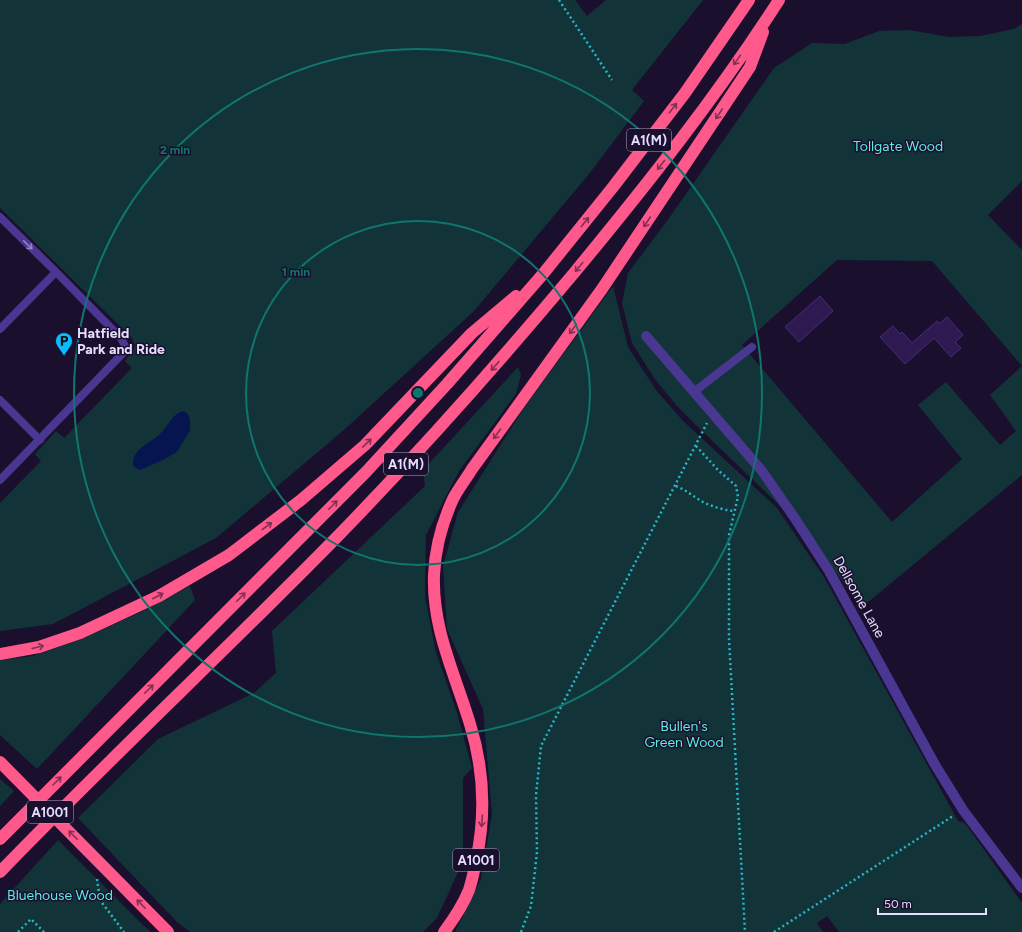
<svg xmlns="http://www.w3.org/2000/svg" width="1022" height="932" font-family="Figtree,sans-serif">
  <style>
    .green { fill: #123439; fill-rule: evenodd }
    .water { fill: #061550 }
    .building { fill: #2e1a51; stroke: #492a7f }
    .lines { fill: none; stroke-linecap: round; stroke-linejoin: round }
    .path { stroke: #26b7c9; stroke-width: 2.5; stroke-dasharray: 2 3; stroke-linecap: butt }
    .lane { stroke: #4a3791; stroke-width: 8 }
    .street { stroke: #4a3791; stroke-width: 10 }
    .highway { stroke: #ff588b; stroke-width: 12 }
    .oneway { stroke: #813058 }
    .oneway2 { stroke: #9182c2 }
    .ring { fill: none; stroke: #0f766e; stroke-width: 2 }
    .labels { text-anchor: middle; dominant-baseline: central; stroke-width: 3; stroke-linejoin: round; paint-order: stroke }
    .shield { fill: #1a102e; stroke: #aaa0c0; stroke-width: 1 }
    .shield-label { font-size: 13px; font-weight: bold; fill: #e7ddff }
    .park-label { font-size: 14px; fill: #5deadf; stroke: #1a102e }
    .poi-label { font-size: 14px; font-weight: bold; fill: #e7ddff; stroke: #1a102e; text-anchor: start }
    .street-label { font-size: 14px; fill: #e7ddff; stroke: #1a102e }
    .centre { fill: #0f766e; stroke: #1a102e; stroke-width: 2 }
    .ring-label { font-size: 12px; text-anchor: middle; font-weight: bold; fill: #0f766e; stroke: #1a102e; stroke-width: 3; stroke-linejoin: round; paint-order: stroke }
  </style>
  <rect width="100%" height="100%" fill="#1a102e"/>
  <path class="green" d="M 0,0 L 575,0 L 587,16 L 606,0 L 703,0 L 632,90 L 644,101 L 589,174 L 474,311 L 345,429 L 216,538 L 53,624 L 0,631 L 0,503 L 41,461 L 35,454 L 56,431 L 64,438 L 132,368 L 125,361 L 133,351 L 135,345 L 132,338 L 0,208 Z
    M 1022,24 L 1022,181 L 988,215 L 1022,250 L 1022,475 L 862,607 L 800,525 L 699,428 L 677,406 L 654,378 L 632,343 L 622,303 L 628,273 L 667,221 L 774,68 L 812,43 L 845,44 L 879,31 L 909,30 L 949,37 L 980,36 L 1014,29 ZM 837,260 L 932,261 L 1022,366 L 990,395 L 1016,431 L 1000,445 L 946,382 L 918,405 L 962,459 L 892,522 L 742,345 Z
    M 613,286 L 628,347 L 656,390 L 683,421 L 777,508 L 824,577 L 958,821 L 965,823 L 1022,903 L 1022,932 L 839,932 L 827,916 L 817,923 L 823,932 L 455,932 L 481,879 L 492,814 L 483,709 L 447,629 L 443,566 L 458,512 L 524,408 Z
    M 518,367 L 521,375 L 516,394 L 459,471 L 426,535 L 425,597 L 436,652 L 457,713 L 472,768 L 463,778 L 463,861 L 437,918 L 423,932 L 190,932 L 177,922 L 78,818 L 158,739 L 254,693 L 276,673 L 272,631 L 425,486 L 423,470 Z
    M 190,586 L 195,600 L 37,769 L 0,735 L 0,660 L 33,656 L 82,639 L 141,612 Z
    M 0,779 L 14,791 L 0,806 Z
    M 58,840 L 143,925 L 151,932 L 0,932 L 0,904 Z"/>
  <path class="water" d="M 183,411 L 187,413 L 190,419 L 190,430 L 177,452 L 163,460 L 140,470 L 134,467 C 132,462 133,460 135,455 C 141,445 153,441 161,433 C 169,425 172,414 183,411 Z"/>
  <path class="building" d="M 820,296 L 833,311 L 799,342 L 785,327 Z
    M 947,317 L 963,335 L 955,342 L 961,348 L 951,357 L 934,338 L 905,364 L 880,337 L 893,326 L 900,334 L 902,332 L 912,343 L 937,321 L 939,324 Z"/>
  <g class="lines">
    <path class="path" d="M 559,0 L 612,80
      M 696,446 L 718,470 L 736,486 L 738,497 L 729,535 L 729,639 L 745,932
      M 676,486 C 686,490 694,497 703,502 C 713,507 724,510 734,511
      M 97,879 L 100,900 L 124,932
      M 18,932 L 31,919 L 44,932
      M 521,932 L 531,906 L 537,852 L 536,795 L 541,746 L 707,423
      M 774,932 L 953,816"/>
    <path class="lane" d="M 0,217 L 56,272 L 0,329
      M 695,391 L 752,347
      M 0,400 L 40,440
      M 0,480 L 125,351 L 125,346 L 121,338 L 56,272"/>
    <path class="street" d="M 646,336 L 762,471 L 796,520 L 829,571 L 934,763 L 963,810 L 1022,888"/>
    <path class="highway" d="M 0,654 L 39,647 L 80,633 L 159,596 L 229,555 L 301,500 L 365,445 L 472,333 L 516,296
      M 0,762 L 168,932
      M 0,839 L 366,472 L 447,384 L 543,274 L 613,187 L 685,93 L 749,0
      M 0,872 C 109,759 224,652 334,540 C 418,454 497,365 574,273 C 646,186 718,95 779,0
      M 444,932 C 453,920 463,905 469,890 C 472,881 474,871 476,861 C 486,815 484,769 470,724 C 455,674 432,629 434,575 C 435,550 442,523 453,499 C 458,489 466,479 472,469 L 602,289 L 750,67 L 763,32"/>
  </g>
  <defs><path id="oneway-shaft" d="M-6 0H5M1.5-3L5.5 0L1.5 3" fill="none" stroke-width="1.6" stroke-linecap="round" stroke-linejoin="round"/></defs>
  <g class="oneway">
    <use href="#oneway-shaft" transform="translate(737 60) rotate(125)"/>
    <use href="#oneway-shaft" transform="translate(673 108) rotate(-53)"/>
    <use href="#oneway-shaft" transform="translate(719 114) rotate(124)"/>
    <use href="#oneway-shaft" transform="translate(661 165) rotate(128)"/>
    <use href="#oneway-shaft" transform="translate(585 222) rotate(-51)"/>
    <use href="#oneway-shaft" transform="translate(647 222) rotate(124)"/>
    <use href="#oneway-shaft" transform="translate(579 267) rotate(130)"/>
    <use href="#oneway-shaft" transform="translate(573 329) rotate(126)"/>
    <use href="#oneway-shaft" transform="translate(495 366) rotate(131)"/>
    <use href="#oneway-shaft" transform="translate(497 434) rotate(126)"/>
    <use href="#oneway-shaft" transform="translate(367 443) rotate(-44)"/>
    <use href="#oneway-shaft" transform="translate(333 505) rotate(-45)"/>
    <use href="#oneway-shaft" transform="translate(267 526) rotate(-37)"/>
    <use href="#oneway-shaft" transform="translate(158 596) rotate(-27)"/>
    <use href="#oneway-shaft" transform="translate(241 597) rotate(-45)"/>
    <use href="#oneway-shaft" transform="translate(38 647) rotate(-14)"/>
    <use href="#oneway-shaft" transform="translate(149 689) rotate(-45)"/>
    <use href="#oneway-shaft" transform="translate(57 781) rotate(-45)"/>
    <use href="#oneway-shaft" transform="translate(482 821) rotate(94)"/>
    <use href="#oneway-shaft" transform="translate(73 835) rotate(-135)"/>
    <use href="#oneway-shaft" transform="translate(141 904) rotate(-134)"/>
  </g>
  <use class="oneway2" href="#oneway-shaft" transform="translate(28 245) rotate(44)"/>
  <g class="ring">
    <circle cx="418" cy="393" r="172"/>
    <circle cx="418" cy="393" r="344"/>
  </g>
  <defs>
    <symbol id="parking-pin" viewBox="-11 -11 22 30"><path d="M0 17L-7.5 6A9.5 9.5 0 1 1 7.5 6Z" fill="#09bcff" stroke="#1a102e"/><path d="M-3.5-5.5H1a3.5 3.5 0 0 1 0 7H-1V5.5H-3.5ZM-1-3.4V-.6H.8a1.4 1.4 0 0 0 0-2.8Z" fill="#111"/></symbol>
  </defs>
  <g fill-rule="evenodd">
    <use href="#parking-pin" x="54" y="331" width="20" height="27"/>
  </g>
  <g class="labels">
    <g class="shield">
      <rect x="627" y="129" width="44" height="22" rx="3"/>
      <rect x="384" y="453" width="44" height="22" rx="3"/>
      <rect x="27" y="801" width="46" height="22" rx="3"/>
      <rect x="453" y="849" width="46" height="22" rx="3"/>
    </g>
    <g class="shield-label">
      <text x="649" y="140">A1(M)</text>
      <text x="406" y="464">A1(M)</text>
      <text x="50" y="812">A1001</text>
      <text x="476" y="860">A1001</text>
    </g>
    <g class="park-label">
      <text x="898" y="146">Tollgate Wood</text>
      <text x="684" y="726">Bullen's<tspan x="684" dy="16">Green Wood</tspan></text>
      <text x="60" y="895">Bluehouse Wood</text>
    </g>
    <g class="poi-label">
      <text x="77" y="333">Hatfield<tspan x="77" dy="16">Park and Ride</tspan></text>
    </g>
    <g class="street-label">
      <text transform="translate(859 597) rotate(61)">Dellsome Lane</text>
    </g>
  </g>
  <circle cx="418" cy="393" r="6" class="centre"/>
  <g class="ring-label">
    <text x="175" y="154">2 min</text>
    <text x="296" y="276">1 min</text>
  </g>
  <path d="M878 908v6h108v-6" fill="none" stroke="#e7ddff" stroke-width="2"/>
  <text x="884" y="908" font-size="12" fill="#e7ddff" stroke="#1a102e" stroke-width="3" paint-order="stroke">50 m</text>
</svg>
